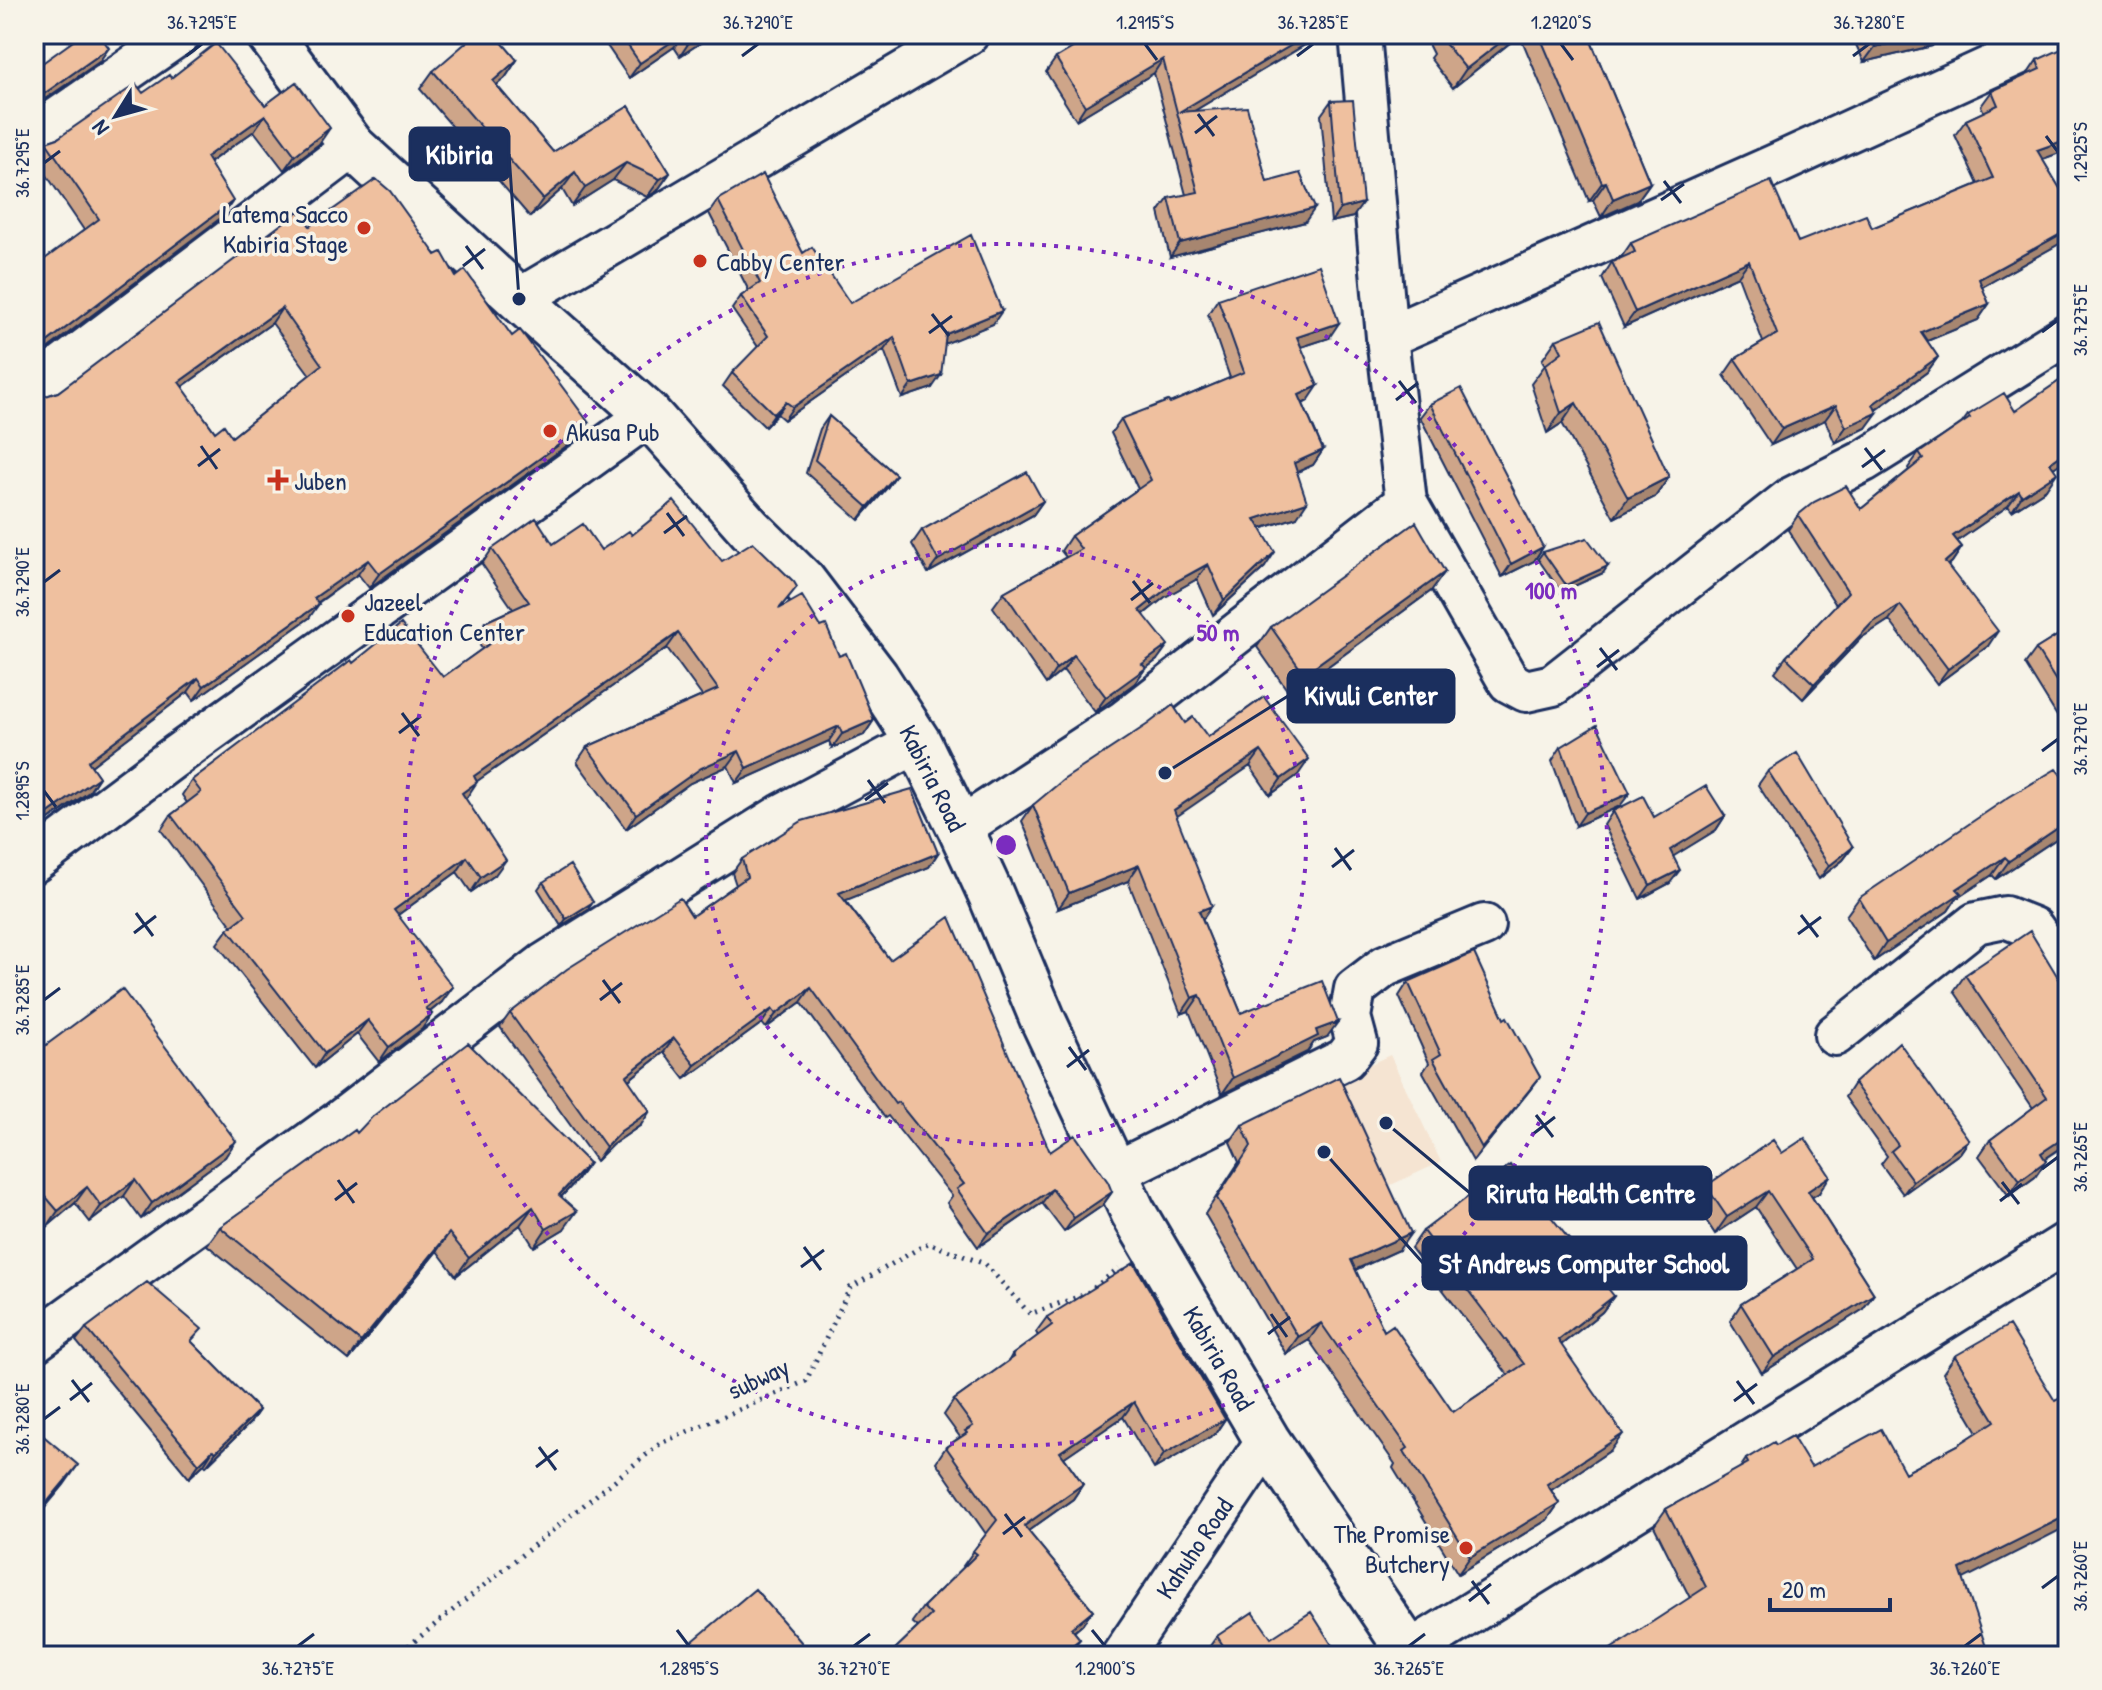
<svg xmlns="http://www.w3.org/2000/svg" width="2102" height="1690" font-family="'Patrick Hand',sans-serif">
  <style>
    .built { fill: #f5e4d2 }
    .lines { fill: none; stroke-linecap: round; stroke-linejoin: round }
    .minor-casing { stroke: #1b2f5e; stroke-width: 46 }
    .major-casing { stroke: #1b2f5e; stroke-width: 50 }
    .path { stroke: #1b2f5e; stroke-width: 5; stroke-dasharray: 2 6; stroke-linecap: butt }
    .minor { stroke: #f7f3e8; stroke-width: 40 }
    .major { stroke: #f7f3e8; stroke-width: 44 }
    .wall { fill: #cea589; stroke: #1b2f5e; stroke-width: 2; fill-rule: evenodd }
    .shaded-wall { fill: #a7866f; stroke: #1b2f5e; stroke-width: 2 }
    .building { fill: #efc09f; stroke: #1b2f5e; stroke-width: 2; fill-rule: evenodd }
    .ticks { fill: none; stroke: #1b2f5e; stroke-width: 3 }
    .ring { fill: none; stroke: #7b2cbf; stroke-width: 4; stroke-dasharray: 4 8 }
    .poi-dot { fill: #c8321e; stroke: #f7f3e8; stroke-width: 3 }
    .labels { text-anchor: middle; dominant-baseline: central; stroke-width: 7; stroke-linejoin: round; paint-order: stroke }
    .poi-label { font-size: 26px; fill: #1b2f5e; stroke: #f7f3e8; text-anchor: start }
    .street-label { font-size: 26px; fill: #1b2f5e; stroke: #f7f3e8 }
    .centre { fill: #7b2cbf; stroke: #f7f3e8; stroke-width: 4 }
    .ring-label { font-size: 24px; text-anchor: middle; font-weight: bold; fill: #7b2cbf; stroke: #f7f3e8; stroke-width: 7; stroke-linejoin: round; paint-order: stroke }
    .leader { fill: none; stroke: #1b2f5e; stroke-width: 3 }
    .callout-dot { fill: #1b2f5e; stroke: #f7f3e8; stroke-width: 3 }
    .callout { fill: #1b2f5e; stroke: #1b2f5e; stroke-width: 3 }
    .callout-label { font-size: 28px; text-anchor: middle; font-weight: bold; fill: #fff }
    .neatline { fill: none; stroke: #1b2f5e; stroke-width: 3 }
    .ticks-label { font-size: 20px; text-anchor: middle; fill: #1b2f5e }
  </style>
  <rect width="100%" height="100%" fill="#f7f3e8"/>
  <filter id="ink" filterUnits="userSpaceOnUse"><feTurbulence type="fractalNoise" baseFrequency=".0125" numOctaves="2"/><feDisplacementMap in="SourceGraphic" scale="16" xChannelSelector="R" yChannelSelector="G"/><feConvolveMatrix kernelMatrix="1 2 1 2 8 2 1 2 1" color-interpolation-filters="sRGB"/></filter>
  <g filter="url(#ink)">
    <path class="built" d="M 1390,1055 L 1441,1162 L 1380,1190 L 1330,1083 Z"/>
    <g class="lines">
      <defs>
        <path id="minor" d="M 1360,34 L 1387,337 L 1406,502 L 1509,682 L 1526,691 L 1553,685 L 1791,498 L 1864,461 L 2068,334
          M 34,135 L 180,34
          M 519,299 L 968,34
          M 1387,337 L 1775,165 L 2062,34
          M 34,388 L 353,147
          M 960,828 L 1124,721 L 1406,502
          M 34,862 L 170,760 L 649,415
          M 1835,1035 L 1976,923 L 2005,917 L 2033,928 L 2050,952 L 2068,984
          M 1114,1173 L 1345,1059 L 1357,1043 L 1350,1017 L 1355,989 L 1385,966 L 1484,925
          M 34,1342 L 337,1123 L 544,964 L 783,814 L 918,742
          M 1410,1651 L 2068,1242
          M 1122,1656 L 1267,1440"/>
        <path id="major" d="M 269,34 L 353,147 L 519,299 L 649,415 L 750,529 L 803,581 L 876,677 L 918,742 L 960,828 L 991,895 L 1043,1020 L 1133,1212 L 1267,1440 L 1412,1656"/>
      </defs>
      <use href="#minor" class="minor-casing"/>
      <use href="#major" class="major-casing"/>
      <path class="path" d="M 396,1656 L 661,1443 L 806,1381 L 850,1288 L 928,1243 L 985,1264 L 1030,1314 L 1086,1294 L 1119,1268"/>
      <use href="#minor" class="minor"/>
      <use href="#major" class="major"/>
    </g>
    <path class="wall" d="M 599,34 L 714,34 L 680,56 L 674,47 L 629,78 Z
      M 1212,34 L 1320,34 L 1318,37 L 1194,111 L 1267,182 L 1305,222 L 1170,257 L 1159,212 L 1169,198 L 1186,195 L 1154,73 L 1076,120 L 1046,72 L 1056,58 L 1193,46 Z
      M 1423,34 L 1588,34 L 1650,183 L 1637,201 L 1601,217 L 1593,200 L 1589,201 L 1520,35 L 1453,88 L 1430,58 L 1433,54 Z
      M 1851,34 L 1941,34 L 1932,46 L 1864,62 Z
      M 517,60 L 505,78 L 496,85 L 553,152 L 629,106 L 670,173 L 657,191 L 647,197 L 613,180 L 572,206 L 562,189 L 530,217 L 420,89 L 433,71 Z
      M 2037,60 L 2068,150 L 2042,159 L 2068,202 L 2068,239 L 1982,287 L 1989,304 L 1978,320 L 1927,341 L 1938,357 L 1927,372 L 1876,410 L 1866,428 L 1835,443 L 1825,420 L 1771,445 L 1724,375 L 1735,359 L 1763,342 L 1738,276 L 1624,327 L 1602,278 L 1612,262 L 1620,259 L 1631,243 L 1798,242 L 1872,228 L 1978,184 L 1955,135 L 1966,120 L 1984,112 L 1981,106 L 1992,91 L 2027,75 Z
      M 99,62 L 35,106 L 34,105 L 34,69 Z
      M 171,78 L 265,105 L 319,144 L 284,170 L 254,131 L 209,163 L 222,217 L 84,230 L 35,158 L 46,142 L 58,138 Z
      M 1331,101 L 1353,217 L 1331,222 L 1321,115 Z
      M 718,200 L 803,253 L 850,303 L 993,324 L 945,343 L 932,388 L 902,398 L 884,350 L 784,420 L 777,414 L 765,427 L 723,386 L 732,373 L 758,347 L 732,309 L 741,296 L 749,291 L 709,213 Z
      M 310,226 L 436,255 L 456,277 L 579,437 L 369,588 L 358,574 L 318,603 L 309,618 L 194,700 L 188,692 L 91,766 L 99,777 L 89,792 L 34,830 L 34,393 L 46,396 L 58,392 ZM 272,323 L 310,375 L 232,437 L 215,432 L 182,387 Z
      M 1218,299 L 1329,338 L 1301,347 L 1308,401 L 1303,404 L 1323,450 L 1313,465 L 1297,472 L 1297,517 L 1260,529 L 1265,567 L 1213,615 L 1197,579 L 1165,597 L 1144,614 L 1157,660 L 1145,669 L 1135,683 L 1095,712 L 1063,670 L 1046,684 L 993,607 L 1004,592 L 1066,557 L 1061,551 L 1071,536 L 1138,489 L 1111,433 L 1121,419 L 1170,403 L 1230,378 L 1208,314 Z
      M 1556,340 L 1669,477 L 1655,497 L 1614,518 L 1562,423 L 1547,433 L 1531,384 L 1545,365 L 1542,360 Z
      M 1430,404 L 1543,547 L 1534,561 L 1502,577 L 1420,417 Z
      M 2015,411 L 2068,458 L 2053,468 L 2046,489 L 2012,511 L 2008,506 L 1957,541 L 1962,547 L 1952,562 L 1948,566 L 1988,646 L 1937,684 L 1889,620 L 1861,638 L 1803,699 L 1775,672 L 1786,657 L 1836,605 L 1788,530 L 1798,515 L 1861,509 L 1909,470 L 1908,468 L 1919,453 L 1962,423 L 1968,415 Z
      M 829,416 L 896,475 L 887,488 L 859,520 L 806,473 L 820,429 Z
      M 1043,501 L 1033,515 L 928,573 L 912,544 L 922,530 Z
      M 632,535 L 722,561 L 784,606 L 821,627 L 839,656 L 874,720 L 864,735 L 832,748 L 829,741 L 736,783 L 728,766 L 690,783 L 626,829 L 577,762 L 587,747 L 702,696 L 667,648 L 477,781 L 465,798 L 495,875 L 471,892 L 457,872 L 398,915 L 442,1002 L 430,1012 L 432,1014 L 422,1029 L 379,1062 L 357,1034 L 315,1068 L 217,944 L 228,929 L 232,926 L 161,830 L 171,815 L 187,803 L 182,795 L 192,780 L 353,663 L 443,677 L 482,649 L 475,637 L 485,622 L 513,609 L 482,564 L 492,549 L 553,544 L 601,550 Z
      M 1543,552 L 1603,573 L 1561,592 L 1538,559 Z
      M 1431,591 L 1290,694 L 1257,647 L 1271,627 Z
      M 2068,629 L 2068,734 L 2025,664 L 2036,649 Z
      M 1264,697 L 1298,775 L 1270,795 L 1250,766 L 1176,816 L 1202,919 L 1241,1013 L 1327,1037 L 1314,1042 L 1307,1052 L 1222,1094 L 1189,1011 L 1181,1014 L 1128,881 L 1058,909 L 1022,821 L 1033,805 L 1185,723 L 1208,737 Z
      M 1561,747 L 1620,806 L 1576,826 L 1552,761 Z
      M 1768,771 L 1853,847 L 1843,860 L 1819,879 L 1758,785 Z
      M 2068,784 L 2068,831 L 1996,879 L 1992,875 L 1956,899 L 1948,911 L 1874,961 L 1846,916 L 1859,898 Z
      M 1613,811 L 1654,817 L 1725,816 L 1716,830 L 1673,856 L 1670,883 L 1640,899 L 1604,825 Z
      M 938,853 L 929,867 L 845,900 L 890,960 L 1050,1152 L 1112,1192 L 1102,1206 L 1064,1232 L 1042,1203 L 978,1247 L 947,1203 L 952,1196 L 888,1116 L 885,1118 L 801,1002 L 766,1028 L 762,1023 L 685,1079 L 664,1052 L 629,1080 L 641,1125 L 612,1145 L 596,1161 L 500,1027 L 510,1013 L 692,916 L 736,885 L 732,873 L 742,859 Z
      M 543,882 L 593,902 L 588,909 L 561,926 L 538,889 Z
      M 1965,975 L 2059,979 L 2068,988 L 2068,1144 L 2045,1159 L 2046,1161 L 2035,1177 L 2009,1196 L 1979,1156 L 1990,1140 L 2033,1108 L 1954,991 Z
      M 1408,982 L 1504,1019 L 1540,1077 L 1473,1161 L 1423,1072 L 1429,1063 L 1399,996 Z
      M 34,1054 L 225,1157 L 141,1219 L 124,1196 L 90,1222 L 75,1203 L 47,1227 L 34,1212 Z
      M 1854,1083 L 1969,1140 L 1960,1153 L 1903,1194 L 1881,1164 L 1887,1156 L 1845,1097 Z
      M 1242,1125 L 1399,1250 L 1355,1270 L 1384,1331 L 1453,1412 L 1508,1375 L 1411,1248 L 1423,1231 L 1614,1296 L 1602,1312 L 1561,1345 L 1611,1450 L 1551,1490 L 1559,1503 L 1547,1520 L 1458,1574 L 1393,1468 L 1395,1464 L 1309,1340 L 1286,1354 L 1205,1214 L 1239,1162 L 1230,1142 Z
      M 357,1133 L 589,1163 L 576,1181 L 561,1197 L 564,1229 L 534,1247 L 520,1225 L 456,1276 L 437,1251 L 349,1360 L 207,1245 L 220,1227 Z
      M 1782,1153 L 1819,1193 L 1812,1197 L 1874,1294 L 1862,1310 L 1762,1373 L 1730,1321 L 1741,1304 L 1797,1269 L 1756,1207 L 1715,1234 L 1694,1202 L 1706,1186 Z
      M 1047,1317 L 1225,1419 L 1215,1434 L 1154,1469 L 1123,1417 L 1064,1457 L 1083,1484 L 1073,1499 L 1028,1531 L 1093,1610 L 1082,1625 L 1074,1632 L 1080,1639 L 1066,1656 L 888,1656 L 918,1627 L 912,1622 L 923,1607 L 964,1567 L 963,1566 L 986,1534 L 936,1462 L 946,1447 L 960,1437 L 944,1415 L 954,1400 L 1008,1362 L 1012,1355 L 1038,1336 L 1036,1332 Z
      M 86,1328 L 192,1342 L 259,1410 L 250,1423 L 206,1466 L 204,1464 L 189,1478 L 76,1341 Z
      M 1955,1356 L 2055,1401 L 1690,1598 L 1654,1526 L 1666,1509 L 1740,1468 L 1746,1459 L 1776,1445 L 1811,1467 L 1905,1473 L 1958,1445 L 1978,1432 L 1943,1373 Z
      M 1217,1636 L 1271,1638 L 1339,1656 L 1207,1656 L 1205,1653 Z"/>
    <path class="shaded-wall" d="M 683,34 L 684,34 L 674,47 L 629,78 L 640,63 Z
      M 701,34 L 714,34 L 680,56 L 690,41 Z
      M 1310,34 L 1320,34 L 1318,37 L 1179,120 L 1179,112 Z
      M 1511,34 L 1521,34 L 1453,88 L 1466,69 Z
      M 1930,34 L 1941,34 L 1932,46 L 1864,62 L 1875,47 Z
      M 109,48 L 99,62 L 35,106 L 45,93 Z
      M 1163,59 L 1154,73 L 1076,120 L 1085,106 Z
      M 517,60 L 505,78 L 480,99 L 493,81 Z
      M 265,115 L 254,131 L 194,173 L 206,157 Z
      M 330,128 L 319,144 L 284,170 L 295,155 Z
      M 2068,139 L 2068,150 L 2026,165 L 2037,150 Z
      M 626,163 L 613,180 L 572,206 L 585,188 Z
      M 575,172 L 562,189 L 530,217 L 543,199 Z
      M 670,173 L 657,191 L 647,197 L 660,179 Z
      M 1606,182 L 1593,200 L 1589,201 L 1602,183 Z
      M 1650,183 L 1637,201 L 1601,217 L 1613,199 Z
      M 233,201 L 222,217 L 34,359 L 34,352 Z
      M 1363,203 L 1353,217 L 1331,222 L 1340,209 Z
      M 1315,208 L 1305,222 L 1170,257 L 1180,243 Z
      M 2068,230 L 2068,239 L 1968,295 L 1979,279 Z
      M 1749,261 L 1738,276 L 1624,327 L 1635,312 Z
      M 1989,304 L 1978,320 L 1910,348 L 1921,332 Z
      M 282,308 L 272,323 L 169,396 L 179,382 Z
      M 1002,311 L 993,324 L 937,347 L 946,334 Z
      M 1339,323 L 1329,338 L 1286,352 L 1297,337 Z
      M 894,337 L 884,350 L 784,420 L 793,407 Z
      M 1938,357 L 1927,372 L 1863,419 L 1877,413 L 1866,428 L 1835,443 L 1846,427 L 1873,404 Z
      M 941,375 L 932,388 L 902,398 L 911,385 Z
      M 1318,386 L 1308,401 L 1289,410 L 1299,395 Z
      M 786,402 L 777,414 L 765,427 L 774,414 Z
      M 1576,403 L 1562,423 L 1547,433 L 1561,413 Z
      M 1836,405 L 1825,420 L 1771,445 L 1782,429 Z
      M 589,423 L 579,437 L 369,588 L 379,574 Z
      M 1323,450 L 1313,465 L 1284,478 L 1294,463 Z
      M 2068,450 L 2068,458 L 2039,478 L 2050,463 Z
      M 2057,473 L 2046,489 L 2012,511 L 2022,496 Z
      M 896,475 L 887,488 L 859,520 L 868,507 Z
      M 1669,477 L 1655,497 L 1614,518 L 1628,498 Z
      M 2019,491 L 2008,506 L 1943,551 L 1953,536 Z
      M 1043,501 L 1033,515 L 928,573 L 938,560 Z
      M 1307,502 L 1297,517 L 1244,534 L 1255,519 Z
      M 1543,547 L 1534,561 L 1502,577 L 1511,564 Z
      M 1962,547 L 1952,562 L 1934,577 L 1945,562 Z
      M 1275,552 L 1265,567 L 1213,615 L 1224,600 Z
      M 368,560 L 358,574 L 304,612 L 314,598 Z
      M 1208,564 L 1197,579 L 1165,597 L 1130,625 L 1140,610 L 1175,582 Z
      M 1608,566 L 1603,573 L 1561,592 L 1566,585 Z
      M 1445,572 L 1431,591 L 1290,694 L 1304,674 Z
      M 319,604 L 309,618 L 194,700 L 204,686 Z
      M 1900,605 L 1889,620 L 1861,638 L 1803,699 L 1814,684 L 1872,623 Z
      M 1998,631 L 1988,646 L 1937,684 L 1948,669 Z
      M 678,633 L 667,648 L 463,791 L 474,776 Z
      M 1168,645 L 1157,660 L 1145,669 L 1135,683 L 1095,712 L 1106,697 L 1142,664 Z
      M 1074,655 L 1063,670 L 1046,684 L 1056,669 Z
      M 198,678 L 188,692 L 78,776 L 88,761 Z
      M 874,720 L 864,735 L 832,748 L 842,734 Z
      M 839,726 L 829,741 L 736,783 L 747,768 Z
      M 739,751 L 728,766 L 690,783 L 626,829 L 636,814 L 701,768 Z
      M 1261,751 L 1250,766 L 1163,826 L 1174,810 Z
      M 1309,759 L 1298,775 L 1270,795 L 1281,779 Z
      M 99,777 L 89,792 L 34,830 L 34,823 Z
      M 477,782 L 467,797 L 451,808 L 462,793 Z
      M 1630,793 L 1620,806 L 1576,826 L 1585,813 Z
      M 1725,816 L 1716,830 L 1661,864 L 1670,850 Z
      M 2068,821 L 2068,831 L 1996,879 L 2009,861 Z
      M 1853,847 L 1843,860 L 1819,879 L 1829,866 Z
      M 938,853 L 929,867 L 829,907 L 839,893 Z
      M 467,857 L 457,872 L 384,925 L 394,910 Z
      M 2005,857 L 1992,875 L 1956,899 L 1948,911 L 1874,961 L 1886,943 L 1957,889 Z
      M 506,860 L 495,875 L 471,892 L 481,877 Z
      M 1139,865 L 1128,881 L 1058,909 L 1069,893 Z
      M 1680,870 L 1670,883 L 1640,899 L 1650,885 Z
      M 593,902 L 588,909 L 561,926 L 566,919 Z
      M 1212,906 L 1201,922 L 1199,911 Z
      M 453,987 L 442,1002 L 416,1023 L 426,1008 Z
      M 811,988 L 801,1002 L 766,1028 L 776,1014 Z
      M 1200,995 L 1189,1011 L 1181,1014 L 1192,998 Z
      M 772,1009 L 762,1023 L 685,1079 L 695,1065 Z
      M 432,1014 L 422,1029 L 379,1062 L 389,1047 Z
      M 368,1020 L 357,1034 L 315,1068 L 325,1053 Z
      M 1338,1022 L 1327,1037 L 1314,1042 L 1307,1052 L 1222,1094 L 1233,1078 L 1316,1030 Z
      M 674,1038 L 664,1052 L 616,1090 L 626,1076 Z
      M 1540,1077 L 1530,1090 L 1473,1161 L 1482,1148 Z
      M 650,1111 L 641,1125 L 612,1145 L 596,1161 L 606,1147 L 621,1131 Z
      M 2068,1135 L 2068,1143 L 2030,1169 L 2041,1153 Z
      M 1969,1140 L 1960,1153 L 1903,1194 L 1913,1181 Z
      M 236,1141 L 225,1157 L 141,1219 L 152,1203 Z
      M 2046,1161 L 2035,1177 L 2009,1196 L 2020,1180 Z
      M 589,1163 L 576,1181 L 546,1213 L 559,1195 Z
      M 1830,1176 L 1819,1193 L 1796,1207 L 1808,1191 Z
      M 135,1180 L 124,1196 L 90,1222 L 101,1206 Z
      M 87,1187 L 75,1203 L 47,1227 L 58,1211 Z
      M 1052,1189 L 1042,1203 L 978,1247 L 988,1233 Z
      M 1768,1191 L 1756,1207 L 1715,1234 L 1727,1217 Z
      M 1112,1192 L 1102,1206 L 1064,1232 L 1074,1218 Z
      M 533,1207 L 520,1225 L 456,1276 L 469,1258 Z
      M 577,1211 L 564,1229 L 534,1247 L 546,1229 Z
      M 449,1233 L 437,1251 L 349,1360 L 361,1342 Z
      M 1411,1233 L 1399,1250 L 1339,1277 L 1351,1260 Z
      M 1874,1294 L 1862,1310 L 1762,1373 L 1774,1357 Z
      M 1614,1296 L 1602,1312 L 1546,1357 L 1558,1340 Z
      M 1321,1323 L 1309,1340 L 1286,1354 L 1298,1337 Z
      M 1134,1402 L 1123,1417 L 1050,1467 L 1060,1452 Z
      M 259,1410 L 250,1423 L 206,1466 L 216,1452 Z
      M 1225,1419 L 1215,1434 L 1154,1469 L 1164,1454 Z
      M 1623,1434 L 1611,1450 L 1535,1501 L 1547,1484 Z
      M 213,1450 L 204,1464 L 189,1478 L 199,1464 Z
      M 78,1465 L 64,1485 L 34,1521 L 34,1518 Z
      M 1083,1484 L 1073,1499 L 1014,1541 L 1024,1526 Z
      M 1559,1503 L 1547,1520 L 1458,1574 L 1470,1557 Z
      M 2068,1515 L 2068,1526 L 1948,1587 L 1960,1569 Z
      M 1093,1610 L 1082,1625 L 1060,1643 L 1071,1628 Z
      M 1080,1639 L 1066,1656 L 1059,1656 Z
      M 802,1643 L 793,1656 L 786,1656 Z"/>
    <path class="building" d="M 83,34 L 99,34 L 109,48 L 45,93 L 34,78 L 34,69 Z
      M 476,34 L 495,34 L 517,60 L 493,81 L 553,152 L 629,106 L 670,173 L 660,179 L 626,163 L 585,188 L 575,172 L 543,199 L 433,71 Z
      M 620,34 L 683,34 L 640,63 Z
      M 686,34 L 701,34 L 690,41 Z
      M 1096,34 L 1186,34 L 1193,46 L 1212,34 L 1310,34 L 1179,112 L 1247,107 L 1267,182 L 1300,173 L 1315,208 L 1180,243 L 1169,198 L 1198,192 L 1163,59 L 1085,106 L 1056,58 Z
      M 1445,34 L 1511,34 L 1466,69 L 1442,40 L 1446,37 Z
      M 1539,34 L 1588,34 L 1650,183 L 1613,199 L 1606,182 L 1602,183 Z
      M 1869,34 L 1930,34 L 1875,47 Z
      M 216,43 L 265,105 L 296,82 L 330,128 L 295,155 L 265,115 L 206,157 L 233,201 L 34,352 L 34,267 L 99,219 L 46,142 L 58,138 L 136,84 L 143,93 L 169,75 L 171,78 Z
      M 2068,46 L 2068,139 L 2037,150 L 2068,202 L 2068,230 L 1979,279 L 1989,304 L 1921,332 L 1938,357 L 1873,404 L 1877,413 L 1846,427 L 1836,405 L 1782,429 L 1735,359 L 1777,334 L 1749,261 L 1635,312 L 1612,262 L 1635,252 L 1631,243 L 1771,181 L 1798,242 L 1866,215 L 1872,228 L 1993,178 L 1966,120 L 1998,105 L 1992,91 L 2040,69 L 2037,60 Z
      M 1353,100 L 1363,203 L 1340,209 L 1331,101 Z
      M 763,174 L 803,253 L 812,247 L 850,303 L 971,235 L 1002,311 L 946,334 L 941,375 L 911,385 L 894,337 L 793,407 L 786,402 L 774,414 L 732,373 L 768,336 L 741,296 L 760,283 L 718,200 Z
      M 376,179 L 390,191 L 436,255 L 442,252 L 456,277 L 465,270 L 512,336 L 520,330 L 589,423 L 379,574 L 368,560 L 314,598 L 319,604 L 204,686 L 198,678 L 88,761 L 99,777 L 34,823 L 34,406 L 39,402 L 34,395 L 34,393 L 46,396 L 58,392 L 299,211 L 310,226 ZM 282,308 L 322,365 L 232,437 L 224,425 L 215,432 L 179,382 Z
      M 1319,265 L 1339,323 L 1297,337 L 1318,386 L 1299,395 L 1323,450 L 1294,463 L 1307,502 L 1255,519 L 1275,552 L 1224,600 L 1208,564 L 1175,582 L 1140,610 L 1168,645 L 1142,664 L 1146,668 L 1106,697 L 1074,655 L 1056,669 L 1004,592 L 1081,549 L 1071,536 L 1151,480 L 1121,419 L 1168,401 L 1170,403 L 1244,372 L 1218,299 Z
      M 1599,322 L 1669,477 L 1628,498 L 1576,403 L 1561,413 L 1545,365 L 1562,352 L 1556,340 Z
      M 2068,375 L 2068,450 L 2050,463 L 2057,473 L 2022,496 L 2019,491 L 1953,536 L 1962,547 L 1945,562 L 1998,631 L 1948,669 L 1900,605 L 1872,623 L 1814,684 L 1786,657 L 1848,592 L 1798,515 L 1814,502 L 1846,486 L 1861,509 L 1923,459 L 1919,453 L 1970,418 L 1968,415 L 2004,393 L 2015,411 Z
      M 1461,388 L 1543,547 L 1511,564 L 1430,404 Z
      M 829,416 L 896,475 L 868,507 L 815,460 Z
      M 1027,472 L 1043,501 L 938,560 L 922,530 Z
      M 674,501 L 722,561 L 753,542 L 794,582 L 797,587 L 779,609 L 802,596 L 821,627 L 826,625 L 839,656 L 846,653 L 874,720 L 842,734 L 839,726 L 747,768 L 739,751 L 701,768 L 636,814 L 587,747 L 718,689 L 678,633 L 474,776 L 477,782 L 462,793 L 506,860 L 481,877 L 467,857 L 394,910 L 453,987 L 426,1008 L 432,1014 L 389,1047 L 368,1020 L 325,1053 L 228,929 L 246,915 L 171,815 L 201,792 L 192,780 L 351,660 L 353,663 L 401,624 L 443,677 L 496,639 L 485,622 L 529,602 L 492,549 L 536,518 L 553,544 L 583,524 L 601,550 L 629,531 L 632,535 Z
      M 1416,522 L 1445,572 L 1304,674 L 1271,627 Z
      M 1587,538 L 1608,566 L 1566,585 L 1543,552 Z
      M 2068,629 L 2068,700 L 2036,649 Z
      M 1264,697 L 1309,759 L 1281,779 L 1261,751 L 1174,810 L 1212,906 L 1199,911 L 1241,1013 L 1322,981 L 1338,1022 L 1316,1030 L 1318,1036 L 1233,1078 L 1200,995 L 1192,998 L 1139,865 L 1069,893 L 1033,805 L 1063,780 L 1148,724 L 1173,705 L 1185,723 L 1193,717 L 1208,737 Z
      M 1597,725 L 1630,793 L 1585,813 L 1561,747 Z
      M 1797,753 L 1853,847 L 1829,866 L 1768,771 Z
      M 2056,769 L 2068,784 L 2068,821 L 2009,861 L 2005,857 L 1957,889 L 1961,893 L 1886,943 L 1859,898 L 2009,797 Z
      M 1706,786 L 1725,816 L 1670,850 L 1680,870 L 1650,885 L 1613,811 L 1643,796 L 1654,817 Z
      M 912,789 L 938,853 L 839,893 L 890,960 L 950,917 L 1050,1152 L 1075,1135 L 1108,1182 L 1112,1192 L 1074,1218 L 1052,1189 L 988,1233 L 957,1189 L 964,1184 L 898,1102 L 895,1104 L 811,988 L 776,1014 L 772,1009 L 695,1065 L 674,1038 L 626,1076 L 650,1111 L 621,1131 L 606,1147 L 510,1013 L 567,969 L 680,898 L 692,916 L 747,877 L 742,859 L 802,821 Z
      M 570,865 L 593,902 L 566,919 L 543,882 Z
      M 2030,931 L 2059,979 L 2068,988 L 2068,1135 L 2041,1153 L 2046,1161 L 2020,1180 L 1990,1140 L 2047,1097 L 1965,975 Z
      M 1474,953 L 1504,1019 L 1507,1017 L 1540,1077 L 1482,1148 L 1433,1059 L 1441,1054 L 1408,982 Z
      M 122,989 L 236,1141 L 152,1203 L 135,1180 L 101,1206 L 87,1187 L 58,1211 L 34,1183 L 34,1054 Z
      M 1899,1042 L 1969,1140 L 1913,1181 L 1891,1151 L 1898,1145 L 1854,1083 Z
      M 468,1043 L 589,1163 L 559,1195 L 577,1211 L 546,1229 L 533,1207 L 469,1258 L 449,1233 L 361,1342 L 220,1227 L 355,1130 L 357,1133 L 372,1117 Z
      M 1339,1077 L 1411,1233 L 1351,1260 L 1384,1331 L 1393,1325 L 1453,1412 L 1524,1364 L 1423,1231 L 1510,1165 L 1614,1296 L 1558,1340 L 1623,1434 L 1547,1484 L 1559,1503 L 1470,1557 L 1404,1451 L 1408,1448 L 1321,1323 L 1298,1337 L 1217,1198 L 1251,1146 L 1242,1125 Z
      M 1805,1138 L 1830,1176 L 1808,1191 L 1874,1294 L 1774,1357 L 1741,1304 L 1813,1259 L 1768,1191 L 1727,1217 L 1706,1186 L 1773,1140 L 1782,1153 Z
      M 1134,1263 L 1225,1419 L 1164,1454 L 1134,1402 L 1060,1452 L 1083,1484 L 1024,1526 L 1093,1610 L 1071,1628 L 1080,1639 L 1059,1656 L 894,1656 L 891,1653 L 931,1615 L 923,1607 L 977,1554 L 973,1551 L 997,1520 L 946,1447 L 967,1433 L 965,1431 L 973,1426 L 954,1400 L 1014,1357 L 1012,1355 L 1052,1325 L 1047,1317 Z
      M 147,1282 L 202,1329 L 191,1341 L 259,1410 L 216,1452 L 213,1450 L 199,1464 L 86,1328 Z
      M 2009,1325 L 2055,1401 L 2068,1394 L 2068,1515 L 1960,1569 L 1989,1656 L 1600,1656 L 1706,1587 L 1666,1509 L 1748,1463 L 1746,1459 L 1774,1442 L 1776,1445 L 1792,1436 L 1811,1467 L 1881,1429 L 1905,1473 L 1958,1445 L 1995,1421 L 1955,1356 Z
      M 34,1428 L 78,1465 L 34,1518 Z
      M 755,1589 L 802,1643 L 786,1656 L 671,1656 L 693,1641 Z
      M 1253,1612 L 1271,1638 L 1311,1612 L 1339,1656 L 1230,1656 L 1217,1636 Z"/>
  </g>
  <path class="ticks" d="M 1145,44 L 1157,60M 1561,44 L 1573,60M 186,56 L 202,44M 742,56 L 758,44M 1297,56 L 1313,44M 1853,56 L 1869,44M 1198,114 L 1214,136M 1195,133 L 1217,116M 2046,136 L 2058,152M 44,163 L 60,151M 1664,181 L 1681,203M 1661,200 L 1684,184M 466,246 L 483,269M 463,266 L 485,249M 932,314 L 949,336M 2042,332 L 2058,320M 929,333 L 952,316M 1399,381 L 1416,403M 1396,400 L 1418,383M 201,446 L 217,469M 1865,448 L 1882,470M 198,466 L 220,449M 1862,467 L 1885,450M 667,513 L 684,536M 664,533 L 687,516M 1133,581 L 1150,603M 44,582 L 60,570M 1131,600 L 1153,583M 1600,648 L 1617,670M 1597,667 L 1619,650M 402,713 L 419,736M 399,733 L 421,716M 2042,751 L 2058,739M 868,780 L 885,803M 44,791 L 56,807M 865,800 L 888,783M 1335,848 L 1351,870M 1332,867 L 1354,850M 136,913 L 153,936M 1801,915 L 1818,937M 134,933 L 156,916M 1798,934 L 1821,917M 603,980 L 620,1003M 44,1000 L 60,988M 600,1000 L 622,983M 1069,1047 L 1086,1070M 1067,1067 L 1089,1050M 1536,1115 L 1553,1137M 1533,1134 L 1555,1117M 2042,1169 L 2058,1157M 338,1180 L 354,1203M 2002,1182 L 2019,1204M 335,1200 L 357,1183M 2000,1201 L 2022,1184M 804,1247 L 821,1270M 801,1267 L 824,1250M 1271,1314 L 1287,1337M 1268,1334 L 1290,1317M 72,1380 L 89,1402M 1737,1381 L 1754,1404M 70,1400 L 92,1383M 1734,1401 L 1757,1384M 44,1419 L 60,1407M 539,1447 L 556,1470M 536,1467 L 558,1450M 1005,1514 L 1022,1537M 1003,1534 L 1025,1517M 1472,1581 L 1489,1604M 2042,1588 L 2058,1576M 1469,1601 L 1491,1584M 677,1630 L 689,1646M 1092,1630 L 1105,1646M 298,1646 L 314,1634M 854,1646 L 870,1634M 1409,1646 L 1425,1634M 1965,1646 L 1981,1634"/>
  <g class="ring">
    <circle cx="1006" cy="845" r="300"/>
    <circle cx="1006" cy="845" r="601"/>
  </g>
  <g class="poi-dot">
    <circle cx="364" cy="228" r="8"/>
    <circle cx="700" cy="261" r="8"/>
    <circle cx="550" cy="431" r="8"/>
    <path d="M274 468h8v8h8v8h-8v8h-8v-8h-8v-8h8z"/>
    <circle cx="348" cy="616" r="8"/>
    <circle cx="1466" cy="1548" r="8"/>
  </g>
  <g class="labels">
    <g class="poi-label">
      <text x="348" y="213" text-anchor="end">Latema Sacco<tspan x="348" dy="30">Kabiria Stage</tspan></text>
      <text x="716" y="261">Cabby Center</text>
      <text x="566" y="431">Akusa Pub</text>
      <text x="294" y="480">Juben</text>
      <text x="364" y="601">Jazeel<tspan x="364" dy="30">Education Center</tspan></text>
      <text x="1450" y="1533" text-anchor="end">The Promise<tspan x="1450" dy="30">Butchery</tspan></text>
    </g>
    <g class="street-label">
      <text transform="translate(933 778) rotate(63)">Kabiria Road</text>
      <text transform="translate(1219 1358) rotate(60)">Kabiria Road</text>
      <text transform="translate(758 1378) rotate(-25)">subway</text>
      <text transform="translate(1194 1548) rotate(-56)">Kahuho Road</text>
    </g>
  </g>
  <circle cx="1006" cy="845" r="12" class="centre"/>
  <g class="ring-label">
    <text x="1551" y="599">100 m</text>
    <text x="1218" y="641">50 m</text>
  </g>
  <path class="leader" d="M519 299L509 154M1165 773L1288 696M1386 1123L1470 1193M1324 1152L1423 1263"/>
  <g class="callout-dot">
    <circle cx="519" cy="299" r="8"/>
    <circle cx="1165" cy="773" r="8"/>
    <circle cx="1386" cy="1123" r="8"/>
    <circle cx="1324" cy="1152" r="8"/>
  </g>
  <g class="callout">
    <rect x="410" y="128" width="99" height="52" rx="8"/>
    <rect x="1288" y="670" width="166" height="52" rx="8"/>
    <rect x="1470" y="1167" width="241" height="52" rx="8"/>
    <rect x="1423" y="1237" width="323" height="52" rx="8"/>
  </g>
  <g class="callout-label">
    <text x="459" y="164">Kibiria</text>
    <text x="1371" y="705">Kivuli Center</text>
    <text x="1591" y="1203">Riruta Health Centre</text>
    <text x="1584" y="1273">St Andrews Computer School</text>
  </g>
  <rect width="2102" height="1690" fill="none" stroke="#f7f3e8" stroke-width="88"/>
  <g transform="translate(116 116) rotate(233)" stroke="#f7f3e8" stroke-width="6" paint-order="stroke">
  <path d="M0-6L14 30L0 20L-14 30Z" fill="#1b2f5e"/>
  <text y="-12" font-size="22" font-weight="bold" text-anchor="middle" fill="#1b2f5e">N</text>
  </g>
  <path d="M1770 1598v12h120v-12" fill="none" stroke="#1b2f5e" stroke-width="4"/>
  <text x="1782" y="1598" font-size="24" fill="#1b2f5e" stroke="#f7f3e8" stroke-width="6" paint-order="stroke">20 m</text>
  <rect x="44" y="44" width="2014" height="1602" class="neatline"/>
  <g class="ticks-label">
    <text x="202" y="29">36.7295°E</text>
    <text x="758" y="29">36.7290°E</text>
    <text x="1145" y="29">1.2915°S</text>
    <text x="1313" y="29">36.7285°E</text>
    <text x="1561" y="29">1.2920°S</text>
    <text x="1869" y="29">36.7280°E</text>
    <text transform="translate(2080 152) rotate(-90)" y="7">1.2925°S</text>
    <text transform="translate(22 163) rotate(-90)" y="7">36.7295°E</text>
    <text transform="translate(2080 320) rotate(-90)" y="7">36.7275°E</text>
    <text transform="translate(22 582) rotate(-90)" y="7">36.7290°E</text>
    <text transform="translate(2080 739) rotate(-90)" y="7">36.7270°E</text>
    <text transform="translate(22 791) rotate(-90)" y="7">1.2895°S</text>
    <text transform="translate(22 1000) rotate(-90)" y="7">36.7285°E</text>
    <text transform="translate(2080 1157) rotate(-90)" y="7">36.7265°E</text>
    <text transform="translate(22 1419) rotate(-90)" y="7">36.7280°E</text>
    <text transform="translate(2080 1576) rotate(-90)" y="7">36.7260°E</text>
    <text x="298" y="1675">36.7275°E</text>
    <text x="689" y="1675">1.2895°S</text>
    <text x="854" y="1675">36.7270°E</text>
    <text x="1105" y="1675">1.2900°S</text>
    <text x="1409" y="1675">36.7265°E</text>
    <text x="1965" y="1675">36.7260°E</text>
  </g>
</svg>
